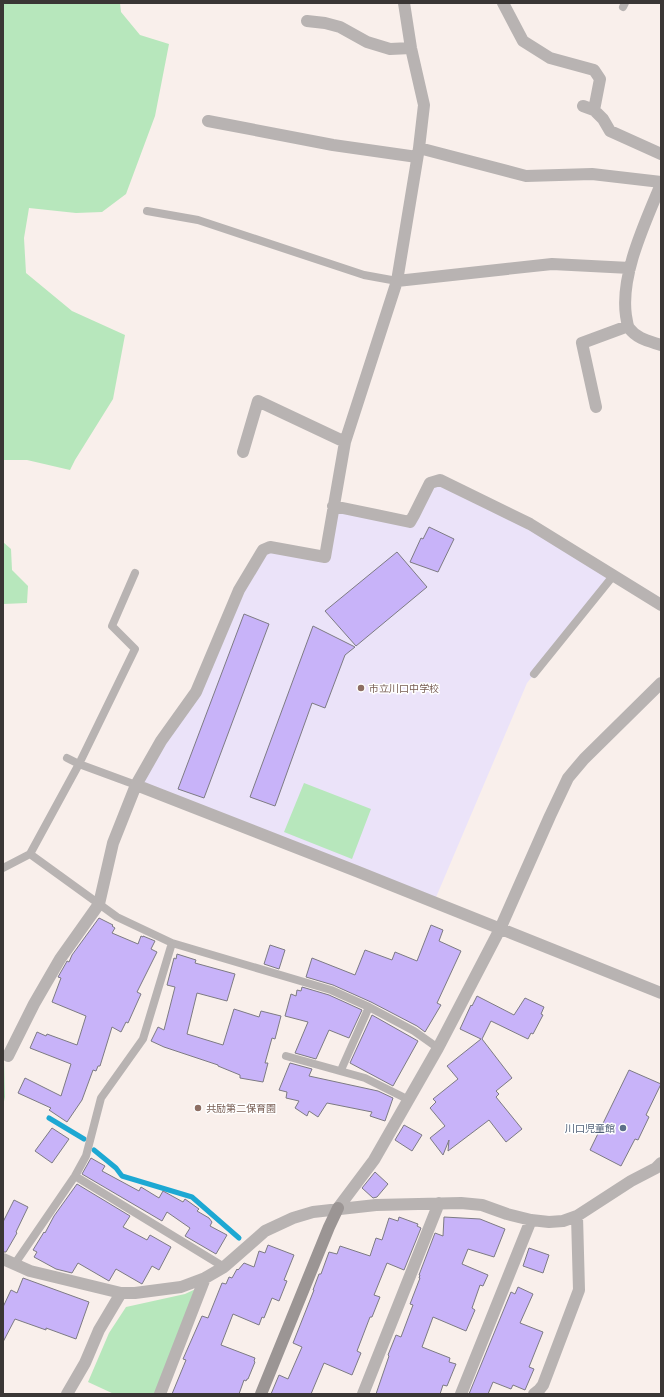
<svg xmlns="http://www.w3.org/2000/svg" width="664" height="1397" font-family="'Golos Text','Noto Sans JP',sans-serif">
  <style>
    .education { fill: #ebe3f9 }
    .green { fill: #b7e7bc }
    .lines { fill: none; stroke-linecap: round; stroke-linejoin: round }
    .stream { stroke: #1da8d3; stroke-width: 5 }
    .building { fill: #c8b3f9; stroke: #7d7b83 }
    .lane { stroke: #b8b3b2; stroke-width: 8 }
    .street { stroke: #b8b3b2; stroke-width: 12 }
    .secondary { stroke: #9b9594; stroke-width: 12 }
    .education-dot { fill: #8d6e63; stroke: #fff; stroke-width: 1.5 }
    .service-dot { fill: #5c6f8a; stroke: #fff; stroke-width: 1.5 }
    .labels { text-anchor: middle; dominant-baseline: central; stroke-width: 3; stroke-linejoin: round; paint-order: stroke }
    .education-label { font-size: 10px; fill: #785e54; stroke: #fff; text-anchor: start }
    .service-label { font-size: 10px; fill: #4e5e75; stroke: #fff; text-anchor: end }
  </style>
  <rect width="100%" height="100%" fill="#f9efeb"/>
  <path class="education" d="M 440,480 L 613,576 L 527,683 L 434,902 L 136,785 L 196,692 L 263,550 L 325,557 L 333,506 L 410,522 Z"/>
  <path class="green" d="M 3,3 L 120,3 L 121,12 L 140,35 L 169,44 L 155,116 L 126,194 L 102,212 L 76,213 L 29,208 L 24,238 L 26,273 L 72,311 L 125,335 L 113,399 L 75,460 L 70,470 L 27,460 L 3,460 Z
    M 3,542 L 11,549 L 12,570 L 28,586 L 27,603 L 3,604 Z
    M 304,783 L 371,809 L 352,859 L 284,832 Z
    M 3,1058 L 4,1059 L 5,1097 L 3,1106 Z
    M 202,1286 L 160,1394 L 114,1394 L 88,1382 L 109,1333 L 126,1307 L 185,1294 Z"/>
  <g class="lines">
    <path class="stream" d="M 49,1118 L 84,1139
      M 94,1150 L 116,1168 L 122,1176 L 192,1197 L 239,1238"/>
  </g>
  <path class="building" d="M 429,527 L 454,539 L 438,572 L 410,562 L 421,538 L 423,539 Z
    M 397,552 L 427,587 L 356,646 L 325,611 Z
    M 244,614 L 269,624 L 204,798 L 178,789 Z
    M 313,626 L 355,647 L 345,655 L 325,708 L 312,703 L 275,806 L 250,797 Z
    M 99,918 L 113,925 L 112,926 L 115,928 L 112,933 L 138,944 L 141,936 L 143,937 L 143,936 L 155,941 L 151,949 L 157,952 L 137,992 L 141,994 L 128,1023 L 126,1022 L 121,1032 L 112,1027 L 100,1066 L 98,1066 L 96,1071 L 93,1070 L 82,1100 L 67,1122 L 49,1110 L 51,1108 L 18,1093 L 25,1078 L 61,1096 L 71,1064 L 30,1048 L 37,1032 L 46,1036 L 47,1034 L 77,1045 L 86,1016 L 52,1002 L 61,978 L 58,977 L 66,963 L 67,961 L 69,962 L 72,955 Z
    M 431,925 L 443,930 L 439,941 L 461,951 L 437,1003 L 441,1005 L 425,1032 L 417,1026 L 371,1002 L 333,985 L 306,977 L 312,958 L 355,975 L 365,950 L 392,960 L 395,952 L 417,961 Z
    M 270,945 L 285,950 L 279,969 L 264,964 Z
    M 177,954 L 196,960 L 195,963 L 235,974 L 227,1001 L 197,993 L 187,1034 L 223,1045 L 234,1009 L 259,1017 L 261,1011 L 281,1016 L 275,1039 L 272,1038 L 265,1063 L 268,1063 L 263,1082 L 240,1078 L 240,1075 L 218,1066 L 218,1065 L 164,1047 L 151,1041 L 158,1027 L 164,1030 L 175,987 L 167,985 L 174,958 L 176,959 Z
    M 302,987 L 329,995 L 362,1010 L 349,1038 L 329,1030 L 316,1059 L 295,1053 L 308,1022 L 285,1016 L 291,994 L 296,996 L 297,990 L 301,991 Z
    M 477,996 L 514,1015 L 525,998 L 544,1007 L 541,1014 L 543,1015 L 533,1034 L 531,1033 L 528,1039 L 491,1021 L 482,1039 L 512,1078 L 496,1091 L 499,1094 L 496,1097 L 522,1129 L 506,1142 L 489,1120 L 448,1151 L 449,1140 L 443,1155 L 430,1138 L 445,1126 L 430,1108 L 436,1102 L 433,1099 L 458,1079 L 447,1066 L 481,1039 L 460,1029 L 471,1005 L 472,1006 Z
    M 372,1015 L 418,1041 L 393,1086 L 350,1063 Z
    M 290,1063 L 312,1069 L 309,1076 L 378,1091 L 393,1098 L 385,1121 L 370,1116 L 372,1112 L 327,1103 L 318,1117 L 309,1111 L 307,1116 L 295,1108 L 299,1101 L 286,1098 L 287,1092 L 279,1090 Z
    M 629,1070 L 661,1084 L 646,1115 L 649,1117 L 638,1140 L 635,1139 L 621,1166 L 590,1150 Z
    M 404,1125 L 422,1135 L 412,1151 L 395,1140 Z
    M 52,1128 L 69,1139 L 52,1163 L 35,1151 Z
    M 91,1158 L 105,1166 L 102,1171 L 139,1191 L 141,1187 L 159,1198 L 163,1191 L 183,1202 L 185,1199 L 199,1209 L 197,1211 L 209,1218 L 212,1222 L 210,1226 L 227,1235 L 216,1254 L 185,1236 L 190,1228 L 167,1212 L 162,1221 L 82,1174 Z
    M 375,1172 L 388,1184 L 377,1197 L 373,1198 L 362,1188 Z
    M 77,1184 L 130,1216 L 123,1227 L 147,1240 L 150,1235 L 171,1247 L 159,1270 L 152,1266 L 142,1284 L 116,1269 L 109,1281 L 78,1263 L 72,1273 L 56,1269 L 34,1257 L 37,1252 L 33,1250 L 44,1232 L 45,1233 L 54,1216 Z
    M 14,1200 L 28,1207 L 16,1232 L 17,1233 L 6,1252 L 3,1252 L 3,1222 Z
    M 399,1217 L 418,1224 L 417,1226 L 421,1228 L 404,1270 L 387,1263 L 374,1295 L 380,1297 L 372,1317 L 370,1317 L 357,1351 L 361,1353 L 352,1375 L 324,1363 L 311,1394 L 271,1394 L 279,1375 L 288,1379 L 302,1347 L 293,1343 L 314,1290 L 313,1290 L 319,1274 L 321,1274 L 329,1252 L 337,1254 L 340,1246 L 370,1256 L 376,1238 L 382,1240 L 389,1218 L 398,1221 Z
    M 444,1217 L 480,1219 L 505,1229 L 494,1257 L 468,1249 L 462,1264 L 488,1275 L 483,1286 L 480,1285 L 472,1308 L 475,1310 L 466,1331 L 433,1317 L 422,1347 L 450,1358 L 449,1362 L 456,1364 L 447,1386 L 443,1385 L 440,1394 L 376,1394 L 389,1356 L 388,1355 L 396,1335 L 401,1337 L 413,1305 L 410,1304 L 420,1278 L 419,1278 L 420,1275 L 419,1275 L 435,1233 L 443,1236 Z
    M 268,1245 L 294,1255 L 284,1280 L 287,1281 L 279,1301 L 272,1298 L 264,1318 L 262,1317 L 259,1325 L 233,1314 L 221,1345 L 255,1358 L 254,1361 L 255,1362 L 248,1379 L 247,1379 L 246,1381 L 244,1380 L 239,1394 L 172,1394 L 186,1360 L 183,1359 L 202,1316 L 208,1318 L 222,1283 L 226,1284 L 229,1277 L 232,1278 L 237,1269 L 238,1270 L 244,1263 L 254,1267 L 259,1251 L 265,1253 Z
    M 529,1248 L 549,1255 L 543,1273 L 523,1266 Z
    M 23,1278 L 89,1302 L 76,1339 L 46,1328 L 46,1330 L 15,1319 L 3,1342 L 3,1307 L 11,1290 L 17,1293 Z
    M 518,1287 L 533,1294 L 520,1323 L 543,1332 L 529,1367 L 534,1369 L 525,1390 L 513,1385 L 511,1389 L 493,1382 L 488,1394 L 469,1394 L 511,1292 L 515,1294 Z"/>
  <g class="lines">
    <path class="lane" d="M 623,7 L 625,3
      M 147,211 L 198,220 L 364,275 L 397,281
      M 534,674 L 613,576
      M 67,758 L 79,764 L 136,785
      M 30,854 L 79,764 L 135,649 L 112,626 L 135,573
      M 3,868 L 30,854 L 117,917 L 172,943 L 143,1039 L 101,1098 L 86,1156 L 75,1176 L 14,1265
      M 172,943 L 331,990 L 369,1007 L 414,1031 L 438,1048
      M 286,1056 L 365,1078 L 409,1100
      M 341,1070 L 369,1007
      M 75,1176 L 224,1267"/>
    <path class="street" d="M 503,3 L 523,41 L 550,58 L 594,70 L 600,79 L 594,110 L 583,106
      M 307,21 L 325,23 L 340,27 L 367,42 L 390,49 L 411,48
      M 594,110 L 603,119 L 610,131 L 661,154
      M 208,121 L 333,145 L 417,157
      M 419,148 L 526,176 L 592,174 L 661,182
      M 661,184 C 645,223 620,275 626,316 C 627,320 627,325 629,328 C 637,339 649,341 661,345
      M 397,281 L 552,264 L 630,268
      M 596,407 L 582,343 L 628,326
      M 243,452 L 258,401 L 345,442
      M 333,506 L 410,522 L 414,515 L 430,483 L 440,480 L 530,524 L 661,605
      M 136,785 L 356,871 L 661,993
      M 8,1056 L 34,1004 L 60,959 L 99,904 L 113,843 L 136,785 L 161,741 L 196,692 L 239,590 L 263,550 L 270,547 L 325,557 L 345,442 L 397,281 L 419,148 L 424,105 L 411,48 L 404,3
      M 338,1208 L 374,1160 L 438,1048 L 500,929 L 550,816 L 568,778 L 584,759 L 661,683
      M 3,1259 L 30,1271 L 121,1293 L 135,1293 L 181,1287 L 205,1278 L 224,1267 L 265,1231 L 293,1218 L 313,1212 L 376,1205 L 461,1203 L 482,1205 L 507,1214 L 531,1220 L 549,1222 L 563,1221 L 577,1216 L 631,1181 L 656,1168 L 661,1163
      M 67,1394 L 85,1363 L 99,1330 L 121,1293
      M 160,1394 L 205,1278
      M 363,1394 L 439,1203
      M 461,1394 L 531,1220
      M 534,1394 L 539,1390 L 543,1385 L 579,1290 L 577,1216"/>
    <path class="secondary" d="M 261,1394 L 329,1227 L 338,1208"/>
  </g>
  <g class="education-dot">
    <circle cx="361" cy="688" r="4"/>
    <circle cx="198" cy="1108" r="4"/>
  </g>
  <circle class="service-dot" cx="623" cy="1128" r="4"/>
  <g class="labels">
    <g class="education-label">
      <text x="369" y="688">市立川口中学校</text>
      <text x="206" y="1108">共励第二保育園</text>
    </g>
    <g class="service-label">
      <text x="615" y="1128">川口児童館</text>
    </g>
  </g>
  <rect width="664" height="1397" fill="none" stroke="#3a3635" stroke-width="8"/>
</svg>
